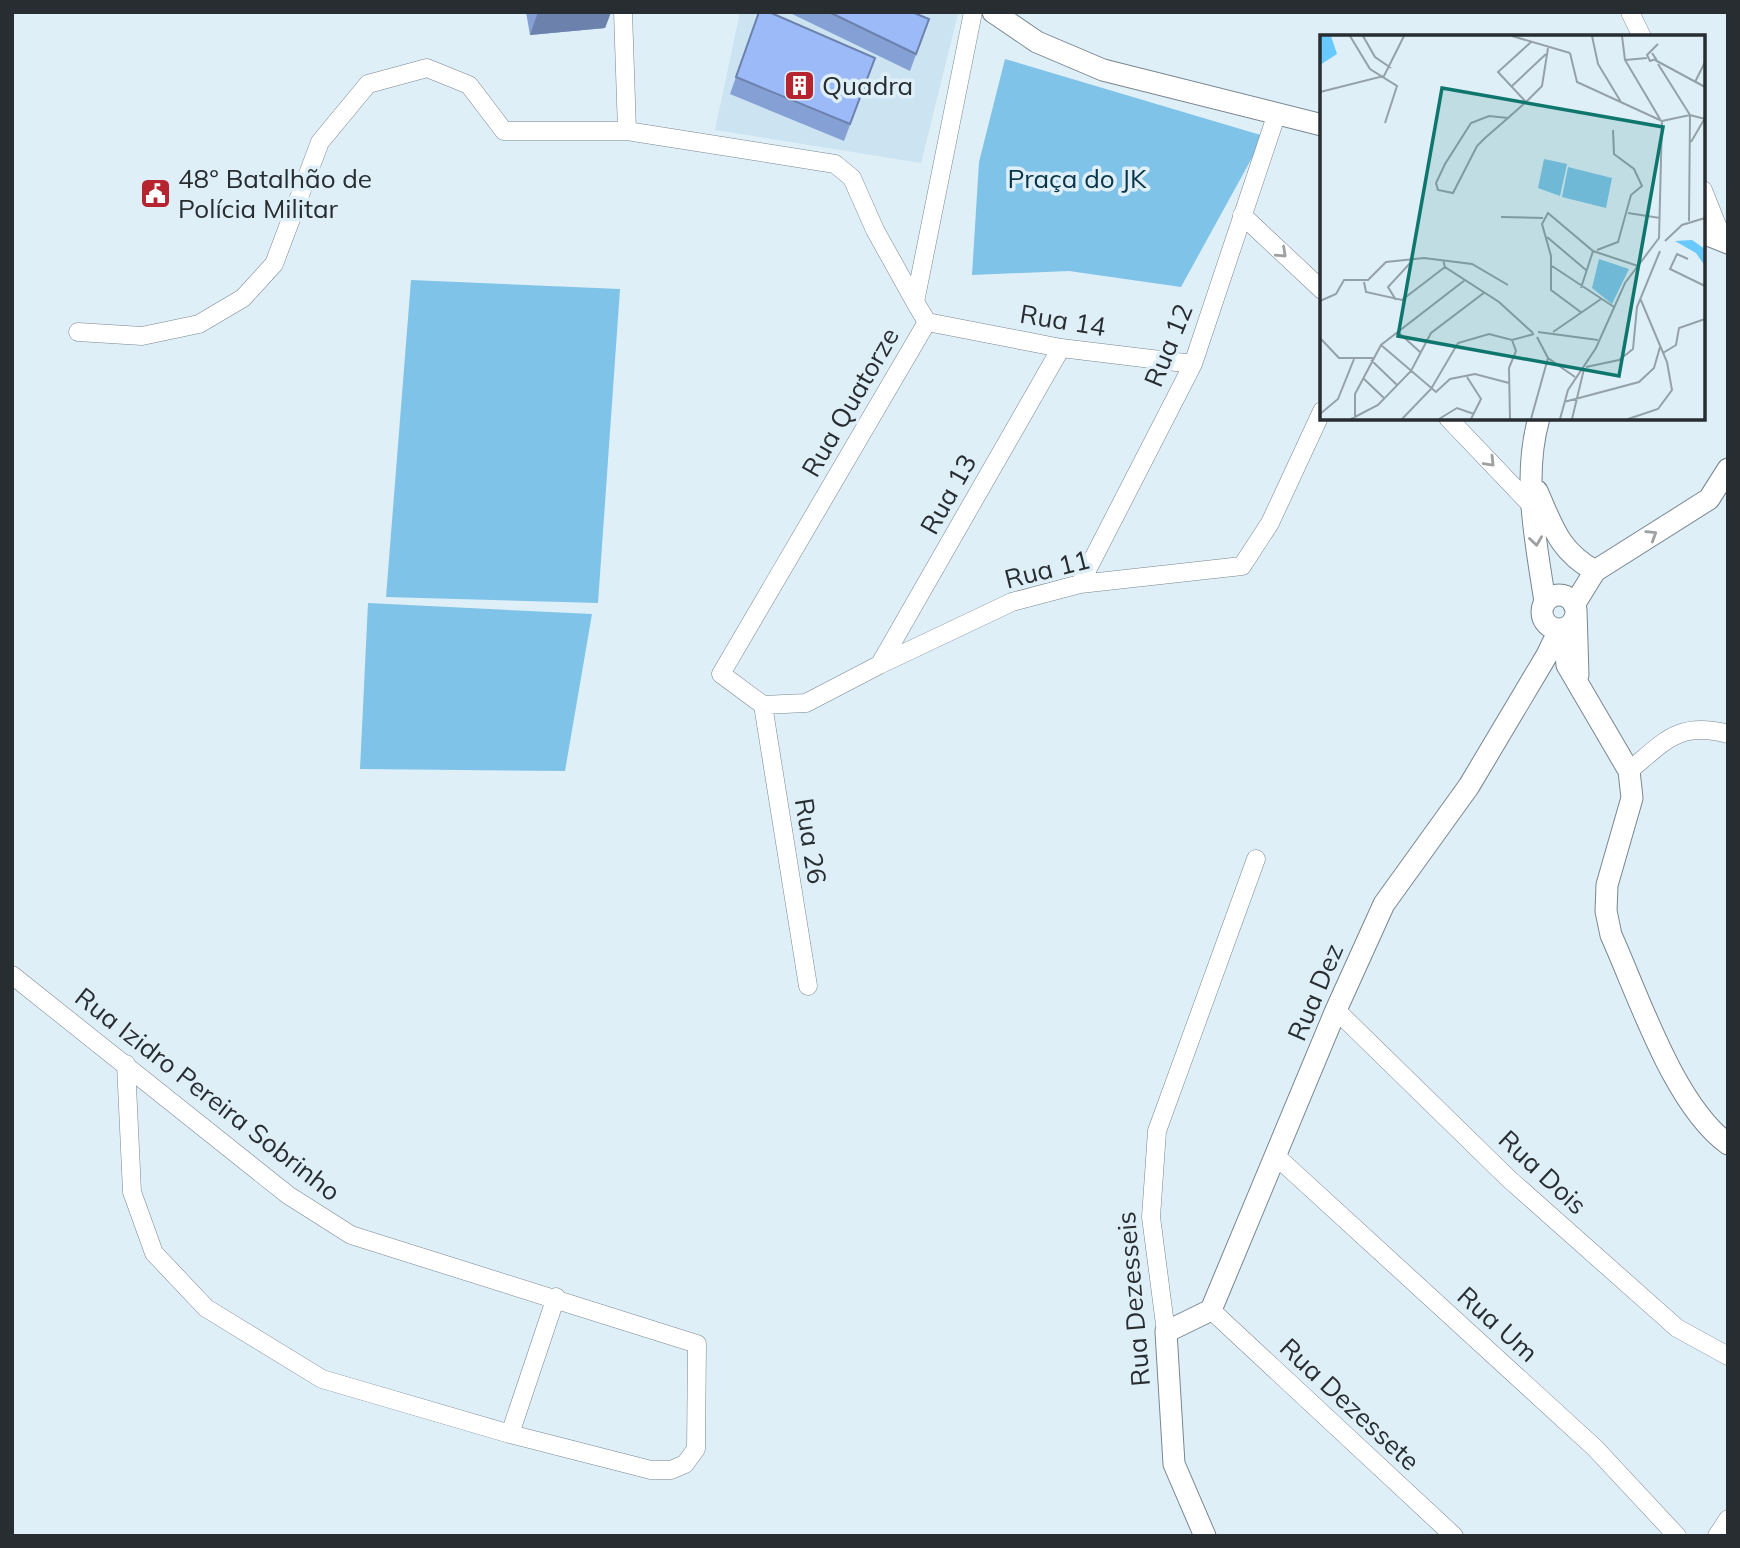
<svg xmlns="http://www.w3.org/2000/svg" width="1740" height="1548" font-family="Mulish,sans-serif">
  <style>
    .built { fill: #cce3f1 }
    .green { fill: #80c3e9 }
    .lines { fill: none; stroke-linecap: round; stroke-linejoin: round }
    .minor-casing { stroke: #78868f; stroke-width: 19 }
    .tertiary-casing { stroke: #78868f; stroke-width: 23 }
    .minor { stroke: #fff; stroke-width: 18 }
    .tertiary { stroke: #fff; stroke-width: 21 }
    .wall { fill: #85a0d4 }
    .shaded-wall { fill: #6c82ad }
    .building { fill: #9bbaf7; stroke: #6c82ad; stroke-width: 2 }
    .oneway { stroke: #9ea0a2 }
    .labels { text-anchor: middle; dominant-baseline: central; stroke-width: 7; stroke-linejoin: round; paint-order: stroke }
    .poi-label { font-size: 26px; fill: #272d31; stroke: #dfeff8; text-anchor: start }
    .park-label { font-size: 26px; fill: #08354a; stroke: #dfeff8 }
    .street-label { font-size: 26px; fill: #272d31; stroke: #dfeff8 }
    .inset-road { fill: none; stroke: #95a1a8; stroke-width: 2 }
    .view { fill: #0f766e; fill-opacity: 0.15; stroke: #0f766e; stroke-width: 3.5 }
    .inset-edge { fill: none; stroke: #272d31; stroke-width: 3.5 }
  </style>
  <rect width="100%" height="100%" fill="#dfeff8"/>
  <path class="built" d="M 740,12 L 958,14 L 921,163 L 715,130 Z"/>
  <path class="green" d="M 1005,59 L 1264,136 L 1181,287 L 1069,271 L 972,275 L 979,162 Z
    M 411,280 L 620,289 L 598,603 L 386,597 Z
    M 368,603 L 592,614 L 565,771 L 360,769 Z"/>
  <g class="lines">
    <defs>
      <path id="minor" d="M 623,12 L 627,131
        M 973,12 L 915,302 L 927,322 L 721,674 L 763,705 L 806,703 L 879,665 L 1012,602 L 1080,584 L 1242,566 L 1270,523 L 1322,411
        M 1630,12 L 1642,37
        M 1703,190 L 1723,240
        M 1242,215 L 1322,290
        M 927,322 L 1061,348 L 1193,364
        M 78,332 L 142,336 L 199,324 L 243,298 L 274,264 L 320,142 L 368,84 L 427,68 L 469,85 L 504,131 L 627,131 L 835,164 L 852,178 L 875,230 L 915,302
        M 1448,418 L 1532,506
        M 1080,584 L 1193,364 L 1277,113
        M 880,664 L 1061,348
        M 763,705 L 808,986
        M 1629,771 C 1665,741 1679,721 1728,734
        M 12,975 L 288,1195 L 351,1235 L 697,1344 L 696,1449 L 685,1464 L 671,1470 L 651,1470 L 510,1434 L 322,1379 L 206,1308 L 154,1253 L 132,1192 L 126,1064
        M 1336,1010 L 1509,1179 L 1677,1328 L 1728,1356
        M 1277,1157 L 1595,1448 L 1677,1536
        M 1211,1310 L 1454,1536
        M 1166,1332 L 1151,1217 L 1157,1131 L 1256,859
        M 510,1434 L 556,1297
        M 1717,1536 L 1728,1519"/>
      <path id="tertiary" d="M 993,12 L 1037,42 L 1103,70 L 1322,125
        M 1703,233 L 1728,243
        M 1539,418 C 1522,478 1536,542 1545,602
        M 1537,491 C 1553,527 1559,551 1595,571
        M1542 612a17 17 0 1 1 34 0a17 17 0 1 1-34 0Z
        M 1574,605 L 1595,571 L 1709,499 L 1728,469
        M 1576,610 L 1578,675
        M 1564,629 L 1567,665 L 1629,771 L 1632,798 L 1607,885 L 1606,911 L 1611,935 C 1639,997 1674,1105 1728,1144
        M 1205,1536 L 1174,1464 L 1166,1332 L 1211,1310 L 1336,1010 L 1384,904 L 1469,786 L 1547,655 L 1559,630"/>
    </defs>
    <use href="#minor" class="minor-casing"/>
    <use href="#tertiary" class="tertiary-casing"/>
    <use href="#minor" class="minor"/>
    <use href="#tertiary" class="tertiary"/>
  </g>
  <path class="wall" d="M 526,12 L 611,12 L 605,28 L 530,35 Z
    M 759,12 L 875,58 L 844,141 L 730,94 Z
    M 788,12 L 912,12 L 929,19 L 910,71 Z"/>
  <path class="shaded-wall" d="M 538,12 L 611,12 L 605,28 L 530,35 Z"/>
  <path class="building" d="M 759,12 L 769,12 L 875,58 L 850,124 L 736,77 Z
    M 829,12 L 912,12 L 929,19 L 916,54 Z"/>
  <defs><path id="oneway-chevron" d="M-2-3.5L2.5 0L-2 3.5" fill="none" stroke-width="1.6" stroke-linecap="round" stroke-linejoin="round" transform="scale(1.75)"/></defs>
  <g class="oneway">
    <use href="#oneway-chevron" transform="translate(1282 253) rotate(43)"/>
    <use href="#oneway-chevron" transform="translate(1490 462) rotate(46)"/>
    <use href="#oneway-chevron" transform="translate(1652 535) rotate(-32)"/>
    <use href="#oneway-chevron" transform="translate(1536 541) rotate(82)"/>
  </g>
  <defs>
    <symbol id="building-square" viewBox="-11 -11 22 22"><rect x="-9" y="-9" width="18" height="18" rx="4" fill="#b5242f" stroke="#dfeff8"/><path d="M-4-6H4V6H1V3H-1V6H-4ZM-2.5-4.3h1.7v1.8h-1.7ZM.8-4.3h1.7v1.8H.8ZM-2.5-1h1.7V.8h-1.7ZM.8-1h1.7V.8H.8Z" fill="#fff"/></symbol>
    <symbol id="civic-square" viewBox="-11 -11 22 22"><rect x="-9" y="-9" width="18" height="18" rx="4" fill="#b5242f" stroke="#dfeff8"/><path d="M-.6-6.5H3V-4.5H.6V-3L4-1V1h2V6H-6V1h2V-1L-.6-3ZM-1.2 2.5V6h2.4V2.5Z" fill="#fff"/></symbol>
  </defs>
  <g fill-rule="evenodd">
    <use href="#building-square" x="782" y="68" width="35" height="35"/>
    <use href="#civic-square" x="138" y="176" width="35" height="35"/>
  </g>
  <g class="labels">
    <g class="poi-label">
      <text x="822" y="85">Quadra</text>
      <text x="178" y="178">48° Batalhão de<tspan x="178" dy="30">Polícia Militar</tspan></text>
    </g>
    <g class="park-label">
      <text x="1077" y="178">Praça do JK</text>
    </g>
    <g class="street-label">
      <text transform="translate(1063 320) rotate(9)">Rua 14</text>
      <text transform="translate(1168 345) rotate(-68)">Rua 12</text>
      <text transform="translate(850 402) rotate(-60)">Rua Quatorze</text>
      <text transform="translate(948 494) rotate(-61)">Rua 13</text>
      <text transform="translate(1047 569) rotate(-14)">Rua 11</text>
      <text transform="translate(811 841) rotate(81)">Rua 26</text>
      <text transform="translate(1315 992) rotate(-67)">Rua Dez</text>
      <text transform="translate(208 1094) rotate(38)">Rua Izidro Pereira Sobrinho</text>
      <text transform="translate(1543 1172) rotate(43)">Rua Dois</text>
      <text transform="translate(1133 1299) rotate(-95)">Rua Dezesseis</text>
      <text transform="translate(1498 1324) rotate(42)">Rua Um</text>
      <text transform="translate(1350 1404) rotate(43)">Rua Dezessete</text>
    </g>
  </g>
  <g transform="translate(1320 35)">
    <rect width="385" height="385" fill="#dfeff8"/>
    <path d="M 224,124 L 247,129 L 240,161 L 218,153 ZM 248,132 L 292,143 L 286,173 L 242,162 ZM 279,224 L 309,234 L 292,269 L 272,253 Z" fill="#80c3e9"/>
    <path d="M 0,1 L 11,1 L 17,19 L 0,30 ZM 372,205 L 385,214 L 385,231 L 376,218 L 355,206 Z" fill="#67c9fd"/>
    <path class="inset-road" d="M 30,1 L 50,34 L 77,51 L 65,88M 43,1 L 55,22 L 71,33M 192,1 L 250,18M 272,1 L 278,29 L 301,67M 302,1 L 305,25 L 340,84M 250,18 L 257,47 L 342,86M 332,18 L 336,24 L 330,26 L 327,20 L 338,9M 305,25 L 327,23M 335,25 L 385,52M 338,29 L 370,80 L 369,186M 375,47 L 385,27M 191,52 L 226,19M 0,57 L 64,41 L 84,1M 206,67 L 178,37 L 211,7M 188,83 L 169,81 L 151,88 L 125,129 L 116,148 L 118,155 L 133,158 L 157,111 L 165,103 L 188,83 L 206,67 L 222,51 L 228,13M 342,86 L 370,80 L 385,84M 371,107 L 385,83M 308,178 L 340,183M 181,182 L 223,183M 227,202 L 266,235M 345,206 L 362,190 L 385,183M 277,215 L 298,207 L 311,160 L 322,151 L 314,134 L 294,119 L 293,95M 368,224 L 357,219 L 350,234 L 385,251M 123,225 L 125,232 L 179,267 L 213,298M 232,231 L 294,272M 44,247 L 46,257 L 82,265 L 125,232M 261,253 L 273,216M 76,265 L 68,252 L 92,226M 0,266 L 16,259 L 24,245 L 48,245 L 66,227 L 104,223 L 152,229 L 188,250M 262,278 L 231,255 L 231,221 L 222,189 L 228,178 L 273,216 L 318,231M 77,296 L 100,317M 218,297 L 278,305M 233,297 L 281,264M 217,302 L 228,323 L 255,342M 0,303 L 19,323 L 53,323M 61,310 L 116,357 L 130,344 L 155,339 L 189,348M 343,318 L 356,310 L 359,293 L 385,284M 51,325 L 77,350M 266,332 L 299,325 L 313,314 L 317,272 L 340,216M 147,342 L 161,364 L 151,384M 43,343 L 65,364M 244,367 L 319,347 L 334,333 L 340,312M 0,379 L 18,364 L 34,324M 35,382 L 35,359 L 61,310 L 145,245M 31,384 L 58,370 L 91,336 L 111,298 L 165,257M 82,384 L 111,354 L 138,308 L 169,299 L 192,305 L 214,299M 119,384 L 137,373 L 154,379M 190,384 L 189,333 L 196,316 L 192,305M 211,384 L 228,323M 240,384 L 248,355 L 276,313 L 305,248 L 339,203 L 342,86M 252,384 L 264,334M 308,384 L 338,374 L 352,355 L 347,327 L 320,263"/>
    <path class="view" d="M 122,53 L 343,92 L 299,341 L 78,301 Z"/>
    <rect width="385" height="385" class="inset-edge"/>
  </g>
  <rect width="1740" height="1548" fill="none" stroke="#272d31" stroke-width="28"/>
</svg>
